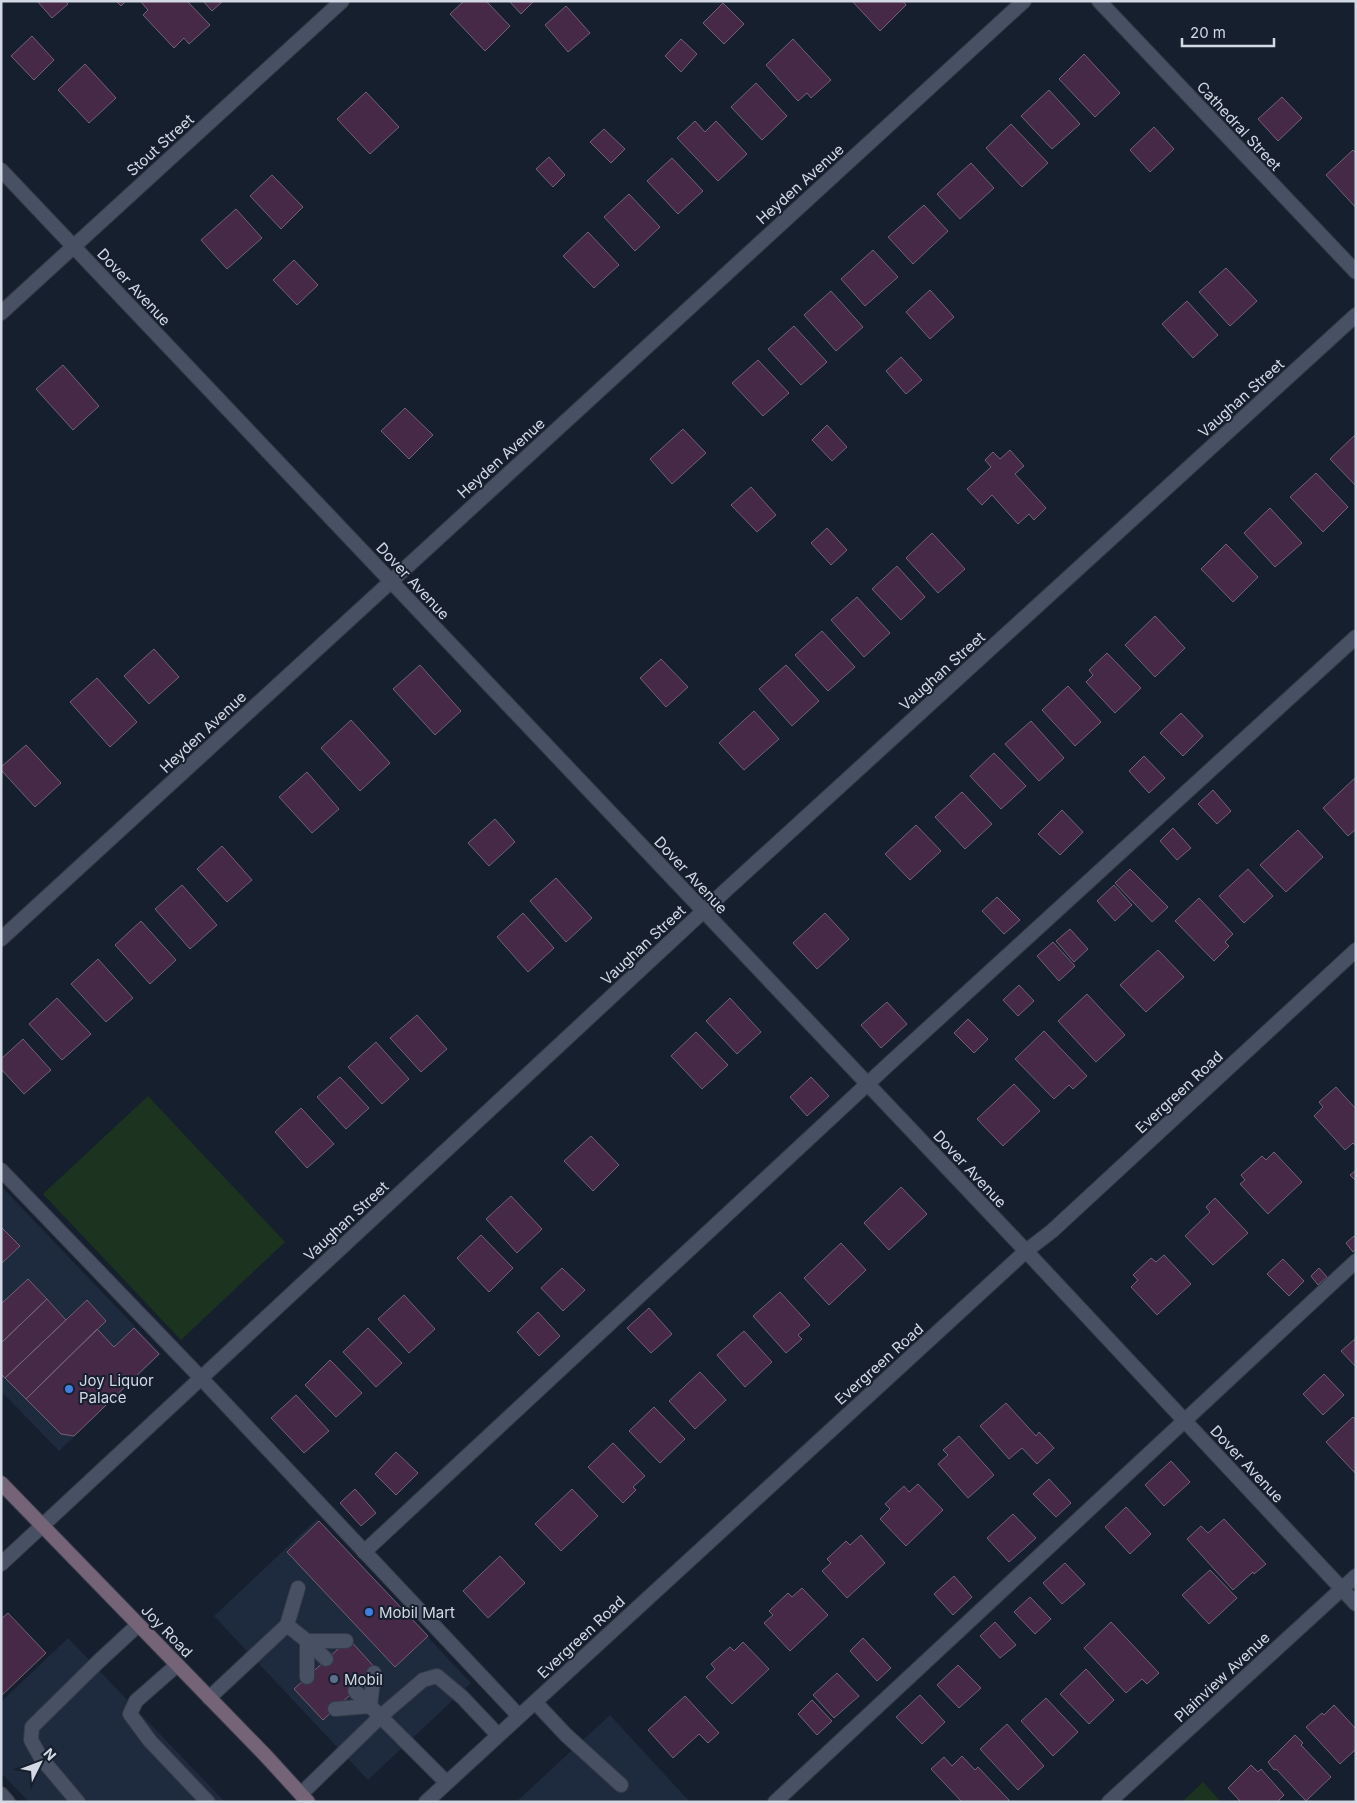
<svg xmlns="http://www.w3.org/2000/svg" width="1357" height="1803" font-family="Inter,sans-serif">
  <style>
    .built { fill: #1e2a3d }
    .green { fill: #1b331f }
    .building { fill: #452947; stroke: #726273 }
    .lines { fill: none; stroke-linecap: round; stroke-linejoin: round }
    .service-casing { stroke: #353a47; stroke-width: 16 }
    .minor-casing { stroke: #353a47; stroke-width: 16 }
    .tertiary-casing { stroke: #353a47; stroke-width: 16 }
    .secondary-casing { stroke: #353a47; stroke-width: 16 }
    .service { stroke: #475163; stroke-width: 14 }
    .minor { stroke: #475163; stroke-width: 14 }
    .tertiary { stroke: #475163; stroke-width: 14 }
    .secondary { stroke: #756377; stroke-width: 14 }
    .shop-dot { fill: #3f7fe0; stroke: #161f2e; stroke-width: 2 }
    .service-dot { fill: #5c6f8a; stroke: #161f2e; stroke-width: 2 }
    .labels { text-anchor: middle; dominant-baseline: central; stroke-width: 4; stroke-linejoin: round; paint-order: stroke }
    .street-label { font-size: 15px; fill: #d3d9e4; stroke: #161f2e }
    .poi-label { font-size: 15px; fill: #d3d9e4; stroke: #161f2e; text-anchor: start }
  </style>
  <rect width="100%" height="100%" fill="#161f2e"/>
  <path class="built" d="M 1,1186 L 161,1354 L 59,1451 L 1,1391 Z
    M 317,1519 L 471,1683 L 368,1780 L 214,1616 Z
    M 68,1638 L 225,1802 L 29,1802 L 1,1773 L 1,1702 Z
    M 610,1715 L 690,1802 L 516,1802 Z"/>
  <path class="green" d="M 148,1096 L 285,1242 L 181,1340 L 43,1194 Z
    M 1203,1782 L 1221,1802 L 1182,1802 Z"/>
  <path class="building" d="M 37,1 L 66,1 L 68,4 L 52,18 Z
    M 116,1 L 126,1 L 121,6 Z
    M 140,1 L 187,1 L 210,25 L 189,44 L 184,38 L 174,48 L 143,15 L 148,10 Z
    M 203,1 L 223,1 L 212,11 Z
    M 464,1 L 486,1 L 510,26 L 485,51 L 450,14 Z
    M 509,1 L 534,1 L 521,14 Z
    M 852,1 L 903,1 L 906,5 L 880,31 Z
    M 723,3 L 744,24 L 724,44 L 703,23 Z
    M 566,6 L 590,33 L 568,52 L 545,25 Z
    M 32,36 L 54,60 L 34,80 L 11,56 Z
    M 681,39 L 697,54 L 681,72 L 665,56 Z
    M 793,39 L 831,80 L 811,98 L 807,93 L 798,101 L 766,65 Z
    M 1084,54 L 1120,93 L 1095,117 L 1059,79 Z
    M 85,64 L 116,98 L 89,123 L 58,90 Z
    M 756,83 L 787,116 L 762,140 L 731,107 Z
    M 1049,90 L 1080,124 L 1052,149 L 1021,116 Z
    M 366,92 L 399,127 L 370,154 L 337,119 Z
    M 1282,97 L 1302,118 L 1278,141 L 1258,119 Z
    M 695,121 L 705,132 L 716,121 L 747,154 L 718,181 L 677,138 Z
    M 1011,124 L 1048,163 L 1022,187 L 986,148 Z
    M 1154,127 L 1174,149 L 1150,172 L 1130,150 Z
    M 604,129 L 625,149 L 611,163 L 590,142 Z
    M 1353,150 L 1356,153 L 1356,208 L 1326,175 Z
    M 549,157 L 565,175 L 553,187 L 536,169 Z
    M 672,158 L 703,191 L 678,214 L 647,181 Z
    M 971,163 L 994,188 L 960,219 L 937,194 Z
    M 272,175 L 303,207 L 281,229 L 250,196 Z
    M 629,194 L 660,227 L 635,251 L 604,217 Z
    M 924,205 L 948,231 L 913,264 L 888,237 Z
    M 236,209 L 262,238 L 227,269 L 201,240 Z
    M 588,232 L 619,265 L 594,288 L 563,256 Z
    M 873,250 L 898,277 L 865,306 L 841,279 Z
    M 294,260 L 318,285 L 297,305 L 273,280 Z
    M 1226,268 L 1257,301 L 1230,326 L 1199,292 Z
    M 930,290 L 954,317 L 930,339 L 906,312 Z
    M 831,291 L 863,327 L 836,351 L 804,315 Z
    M 1187,301 L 1218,335 L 1193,358 L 1162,324 Z
    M 794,326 L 827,362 L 801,385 L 768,349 Z
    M 901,357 L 922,380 L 906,394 L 886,371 Z
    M 758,360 L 789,393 L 763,416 L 732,383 Z
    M 63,365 L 99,406 L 73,430 L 36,389 Z
    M 405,408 L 433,435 L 409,459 L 381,431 Z
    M 827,425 L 847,447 L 832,461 L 812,440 Z
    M 683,429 L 706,453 L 672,484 L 650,459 Z
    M 1356,434 L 1356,486 L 1330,459 Z
    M 1010,450 L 1024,466 L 1015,474 L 1046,508 L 1034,520 L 1029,514 L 1018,524 L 992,495 L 982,505 L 967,489 L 991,467 L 985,460 L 993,452 L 1000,459 Z
    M 1316,473 L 1348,507 L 1323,532 L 1290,497 Z
    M 751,487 L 776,515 L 757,532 L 731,505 Z
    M 1270,508 L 1302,543 L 1275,567 L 1244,533 Z
    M 827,528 L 847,550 L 831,565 L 811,543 Z
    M 932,533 L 965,569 L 938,593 L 906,558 Z
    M 1226,544 L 1258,577 L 1233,602 L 1201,569 Z
    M 897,566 L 925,597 L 901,620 L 872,589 Z
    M 857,597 L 890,633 L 864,657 L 831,620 Z
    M 1155,616 L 1185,648 L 1155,677 L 1125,645 Z
    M 822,631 L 855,667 L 828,691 L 795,655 Z
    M 154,649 L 179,677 L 149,704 L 124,676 Z
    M 1107,653 L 1141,688 L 1115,713 L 1086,682 L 1093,675 L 1089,670 Z
    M 661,659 L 688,687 L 666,707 L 640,678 Z
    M 420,665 L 461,711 L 435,735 L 393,689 Z
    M 786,665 L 819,701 L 792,726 L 759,689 Z
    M 97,678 L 137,722 L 110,747 L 70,702 Z
    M 1068,686 L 1101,722 L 1075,746 L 1042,710 Z
    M 754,711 L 779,739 L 744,770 L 719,743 Z
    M 1181,713 L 1203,736 L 1183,756 L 1160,733 Z
    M 351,720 L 390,763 L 360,791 L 321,748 Z
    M 1031,721 L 1064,758 L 1039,781 L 1005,744 Z
    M 26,745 L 61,783 L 35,807 L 1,770 L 1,767 Z
    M 994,753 L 1026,786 L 1001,809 L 970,776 Z
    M 1144,756 L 1165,778 L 1149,793 L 1129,771 Z
    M 307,772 L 339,809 L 312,833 L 279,797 Z
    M 1356,777 L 1356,829 L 1348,836 L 1323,808 Z
    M 1213,790 L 1231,811 L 1217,824 L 1198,804 Z
    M 962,792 L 992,824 L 965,849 L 935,817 Z
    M 1062,810 L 1083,832 L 1060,855 L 1038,834 Z
    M 495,819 L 515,842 L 489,866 L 468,843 Z
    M 916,825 L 941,851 L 910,880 L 885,854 Z
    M 1173,828 L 1191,848 L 1177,860 L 1160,841 Z
    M 1298,830 L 1323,857 L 1286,892 L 1260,865 Z
    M 222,846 L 252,880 L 227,902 L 197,869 Z
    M 1130,869 L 1168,907 L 1152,922 L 1115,883 Z
    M 1248,869 L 1273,896 L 1244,923 L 1219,896 Z
    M 556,878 L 592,918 L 566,942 L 530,901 Z
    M 182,885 L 217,925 L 190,949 L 155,909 Z
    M 1114,885 L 1132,905 L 1115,921 L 1097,901 Z
    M 997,897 L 1020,920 L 1004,934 L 982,911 Z
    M 1199,898 L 1233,934 L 1225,942 L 1229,946 L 1214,961 L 1175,921 Z
    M 523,913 L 554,948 L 528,972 L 497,937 Z
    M 825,913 L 849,939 L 817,969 L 793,943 Z
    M 141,921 L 176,960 L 150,984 L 115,945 Z
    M 1070,929 L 1088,949 L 1074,962 L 1056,941 Z
    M 1053,942 L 1075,966 L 1059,981 L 1037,956 Z
    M 1158,950 L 1184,977 L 1146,1012 L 1120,985 Z
    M 98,959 L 133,998 L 106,1022 L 71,984 Z
    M 1019,985 L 1034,1001 L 1018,1016 L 1003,1000 Z
    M 1087,994 L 1125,1035 L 1096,1062 L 1058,1021 Z
    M 57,998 L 91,1034 L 62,1060 L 29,1024 Z
    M 730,998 L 761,1032 L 737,1054 L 706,1021 Z
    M 887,1002 L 907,1024 L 881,1048 L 861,1025 Z
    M 417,1015 L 447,1049 L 421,1072 L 390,1038 Z
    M 968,1019 L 988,1039 L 974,1053 L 954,1033 Z
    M 1044,1031 L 1087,1076 L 1073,1089 L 1069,1085 L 1054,1099 L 1015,1059 Z
    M 696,1032 L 728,1065 L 702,1089 L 671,1056 Z
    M 23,1039 L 51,1070 L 24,1094 L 1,1069 L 1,1059 Z
    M 376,1042 L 409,1079 L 382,1104 L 348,1067 Z
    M 340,1077 L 369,1108 L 346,1129 L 317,1097 Z
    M 811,1077 L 829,1096 L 807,1116 L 790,1097 Z
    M 1014,1084 L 1040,1111 L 1003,1146 L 977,1119 Z
    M 1336,1087 L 1356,1109 L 1356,1146 L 1353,1143 L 1345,1150 L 1314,1116 L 1323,1107 L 1319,1102 Z
    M 301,1108 L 334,1144 L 307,1168 L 275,1132 Z
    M 591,1136 L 619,1165 L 593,1191 L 564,1161 Z
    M 1274,1152 L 1302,1182 L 1268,1214 L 1240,1184 L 1245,1180 L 1241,1175 L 1262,1156 L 1266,1160 Z
    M 1356,1170 L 1356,1181 L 1350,1175 Z
    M 901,1187 L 927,1214 L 889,1250 L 864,1223 Z
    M 511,1196 L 542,1229 L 517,1253 L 486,1219 Z
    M 1215,1198 L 1248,1233 L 1213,1265 L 1185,1236 L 1210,1212 L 1206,1207 Z
    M 2,1228 L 20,1246 L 1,1264 L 1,1229 Z
    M 481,1235 L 513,1268 L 489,1292 L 457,1258 Z
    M 1354,1236 L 1356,1238 L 1356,1249 L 1353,1252 L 1346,1243 Z
    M 841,1243 L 866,1270 L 829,1305 L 804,1278 Z
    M 1164,1255 L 1191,1284 L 1157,1315 L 1131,1287 L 1138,1280 L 1133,1275 L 1151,1258 L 1156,1262 Z
    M 1283,1259 L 1304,1281 L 1289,1296 L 1267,1274 Z
    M 562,1268 L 585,1290 L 563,1311 L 541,1288 Z
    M 1319,1268 L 1327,1277 L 1318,1285 L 1311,1276 Z
    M 28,1279 L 47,1299 L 1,1343 L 1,1304 Z
    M 780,1292 L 810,1325 L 798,1335 L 802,1339 L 786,1353 L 753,1316 Z
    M 404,1295 L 435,1329 L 409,1353 L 378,1319 Z
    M 47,1299 L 66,1320 L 5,1378 L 1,1374 L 1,1343 Z
    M 87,1300 L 106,1321 L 26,1399 L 5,1378 Z
    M 649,1308 L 672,1334 L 651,1353 L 627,1328 Z
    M 538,1312 L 560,1336 L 539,1356 L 517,1332 Z
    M 134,1328 L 159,1354 L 74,1436 L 61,1434 L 26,1399 L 97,1329 L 114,1347 Z
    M 368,1328 L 402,1363 L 376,1387 L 343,1352 Z
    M 744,1331 L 772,1362 L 745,1387 L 717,1355 Z
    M 1356,1338 L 1356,1367 L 1341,1351 Z
    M 330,1360 L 362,1393 L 336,1417 L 305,1385 Z
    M 700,1372 L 726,1400 L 695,1429 L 669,1401 Z
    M 1324,1374 L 1344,1395 L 1323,1415 L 1303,1394 Z
    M 296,1395 L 329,1431 L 304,1453 L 271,1418 Z
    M 1006,1403 L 1036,1436 L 1039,1432 L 1054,1448 L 1037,1464 L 1022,1448 L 1009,1459 L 980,1426 Z
    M 654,1407 L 685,1439 L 660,1463 L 629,1431 Z
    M 1353,1417 L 1356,1420 L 1356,1474 L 1326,1442 Z
    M 959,1436 L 994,1475 L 968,1498 L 938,1464 L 948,1455 L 943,1450 Z
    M 613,1443 L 645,1476 L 633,1487 L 636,1490 L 623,1503 L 588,1467 Z
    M 396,1452 L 418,1473 L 396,1495 L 375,1474 Z
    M 1171,1461 L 1190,1482 L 1164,1506 L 1145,1485 Z
    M 1049,1479 L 1071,1503 L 1056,1517 L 1033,1494 Z
    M 918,1484 L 943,1510 L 906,1546 L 880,1519 L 890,1509 L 885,1504 L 904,1486 L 909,1492 Z
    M 355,1489 L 376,1513 L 361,1526 L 340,1503 Z
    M 572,1489 L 598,1516 L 561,1551 L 535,1524 Z
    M 1126,1507 L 1151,1534 L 1130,1554 L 1105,1527 Z
    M 1013,1514 L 1036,1538 L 1009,1562 L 987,1538 Z
    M 1224,1519 L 1266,1564 L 1254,1574 L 1253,1572 L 1233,1590 L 1187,1539 L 1201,1526 L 1208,1533 Z
    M 319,1521 L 428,1636 L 395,1667 L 287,1552 Z
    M 861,1535 L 885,1563 L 847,1598 L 822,1571 L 831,1563 L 827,1559 L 846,1541 L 850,1545 Z
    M 500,1556 L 525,1583 L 488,1618 L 463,1591 Z
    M 1065,1563 L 1085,1584 L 1062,1604 L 1043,1583 Z
    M 1210,1570 L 1237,1598 L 1209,1624 L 1182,1595 Z
    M 954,1576 L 972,1597 L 953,1615 L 934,1594 Z
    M 802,1588 L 828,1615 L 790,1651 L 764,1623 L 773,1615 L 769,1611 L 788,1593 L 792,1597 Z
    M 1030,1597 L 1051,1619 L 1035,1634 L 1014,1612 Z
    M 8,1613 L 46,1653 L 1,1696 L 1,1619 Z
    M 995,1622 L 1016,1645 L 1000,1658 L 980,1636 Z
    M 1111,1622 L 1159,1673 L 1147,1684 L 1142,1679 L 1126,1693 L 1084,1648 Z
    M 863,1638 L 891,1668 L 877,1681 L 850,1651 Z
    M 349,1639 L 377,1670 L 323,1720 L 294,1689 Z
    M 743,1642 L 769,1669 L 732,1704 L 706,1677 L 715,1669 L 711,1664 L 730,1647 L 734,1651 Z
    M 958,1665 L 981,1688 L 959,1708 L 937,1685 Z
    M 1086,1669 L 1114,1700 L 1089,1724 L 1060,1694 Z
    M 837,1673 L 859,1696 L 834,1718 L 813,1695 Z
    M 920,1695 L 945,1722 L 922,1744 L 896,1717 Z
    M 685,1696 L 719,1733 L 708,1743 L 699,1734 L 673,1758 L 648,1730 Z
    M 1046,1698 L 1078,1732 L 1053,1756 L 1021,1721 Z
    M 812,1700 L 832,1721 L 817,1735 L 798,1714 Z
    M 1334,1705 L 1356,1729 L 1356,1749 L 1340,1764 L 1306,1727 L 1322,1713 L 1324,1715 Z
    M 1007,1724 L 1044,1766 L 1018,1790 L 980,1749 Z
    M 1295,1735 L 1303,1743 L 1301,1745 L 1331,1777 L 1306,1801 L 1276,1769 L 1274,1770 L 1268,1762 Z
    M 962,1756 L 975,1770 L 978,1767 L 1009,1800 L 1007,1802 L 962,1802 L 931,1769 L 944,1757 L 952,1766 Z
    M 1251,1765 L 1258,1772 L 1261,1769 L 1284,1795 L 1277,1802 L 1241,1802 L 1228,1788 Z"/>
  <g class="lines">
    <defs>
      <path id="service" d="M 1,1170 L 201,1378 L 519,1716
        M 364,1552 L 890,1063 L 1356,637
        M 287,1625 L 298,1588
        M 177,1665 L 136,1701 L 130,1714 L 150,1741 L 208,1802
        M 307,1677 L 307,1641 L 326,1659
        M 355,1691 L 370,1706 L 374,1673
        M 209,1698 L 287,1625 L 307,1641 L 346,1641
        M 535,1702 L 566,1735 L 621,1785
        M 335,1709 L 370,1706 L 446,1782
        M 1,1794 L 8,1802
        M 301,1794 L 381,1716 L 423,1680 L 437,1676 L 462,1697 L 498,1735
        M 78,1802 L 41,1758 L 31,1740 L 32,1727 L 99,1661 L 138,1625
        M 775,1802 L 1356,1261"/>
      <path id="minor" d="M 1099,1 L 1356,272
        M 1,170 L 1026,1251 L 1356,1604
        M 1,313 L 342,1
        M 1,939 L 1024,1
        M 1,1564 L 725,891 L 1356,315
        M 1109,1802 L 1356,1576"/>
      <path id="tertiary" d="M 426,1802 L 1026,1251 L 1052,1231 L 1356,950"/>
      <path id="secondary" d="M 1,1483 L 266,1756 L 308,1802"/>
    </defs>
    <use href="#service" class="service-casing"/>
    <use href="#minor" class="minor-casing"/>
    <use href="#tertiary" class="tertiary-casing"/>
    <use href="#secondary" class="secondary-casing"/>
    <use href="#service" class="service"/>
    <use href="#minor" class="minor"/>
    <use href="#tertiary" class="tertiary"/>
    <use href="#secondary" class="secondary"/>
  </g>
  <g class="shop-dot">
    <circle cx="69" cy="1389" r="5"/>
    <circle cx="369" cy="1612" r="5"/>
  </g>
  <circle class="service-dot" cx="334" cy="1679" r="5"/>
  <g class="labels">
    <g class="street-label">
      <text transform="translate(1239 126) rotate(47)">Cathedral Street</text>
      <text transform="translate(160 145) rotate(-42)">Stout Street</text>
      <text transform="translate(800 184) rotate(-42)">Heyden Avenue</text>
      <text transform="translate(134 287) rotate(47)">Dover Avenue</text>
      <text transform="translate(1241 398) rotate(-42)">Vaughan Street</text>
      <text transform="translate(501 458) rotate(-42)">Heyden Avenue</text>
      <text transform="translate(413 581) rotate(47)">Dover Avenue</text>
      <text transform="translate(942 671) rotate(-42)">Vaughan Street</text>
      <text transform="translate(203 732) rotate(-43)">Heyden Avenue</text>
      <text transform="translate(691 875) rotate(47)">Dover Avenue</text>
      <text transform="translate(643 945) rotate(-43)">Vaughan Street</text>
      <text transform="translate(1179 1092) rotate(-43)">Evergreen Road</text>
      <text transform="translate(970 1169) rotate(47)">Dover Avenue</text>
      <text transform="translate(346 1221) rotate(-43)">Vaughan Street</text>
      <text transform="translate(879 1364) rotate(-42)">Evergreen Road</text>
      <text transform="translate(1247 1464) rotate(47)">Dover Avenue</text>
      <text transform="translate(167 1631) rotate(46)">Joy Road</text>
      <text transform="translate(581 1637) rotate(-43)">Evergreen Road</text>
      <text transform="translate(1222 1677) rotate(-43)">Plainview Avenue</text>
    </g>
    <g class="poi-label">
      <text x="79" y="1380">Joy Liquor<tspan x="79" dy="17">Palace</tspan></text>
      <text x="379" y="1612">Mobil Mart</text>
      <text x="344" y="1679">Mobil</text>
    </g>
  </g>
  <rect width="1357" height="1803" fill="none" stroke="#d3d9e4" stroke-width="5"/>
  <g transform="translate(40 1763) rotate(48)" stroke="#161f2e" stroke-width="4" paint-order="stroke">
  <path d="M0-4L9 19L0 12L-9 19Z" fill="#d3d9e4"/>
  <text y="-8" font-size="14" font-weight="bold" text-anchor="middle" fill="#d3d9e4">N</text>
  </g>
  <path d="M1182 38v8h92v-8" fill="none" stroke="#d3d9e4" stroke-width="2.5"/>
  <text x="1190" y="38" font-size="15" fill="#d3d9e4" stroke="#161f2e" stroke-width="4" paint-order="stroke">20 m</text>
</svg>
